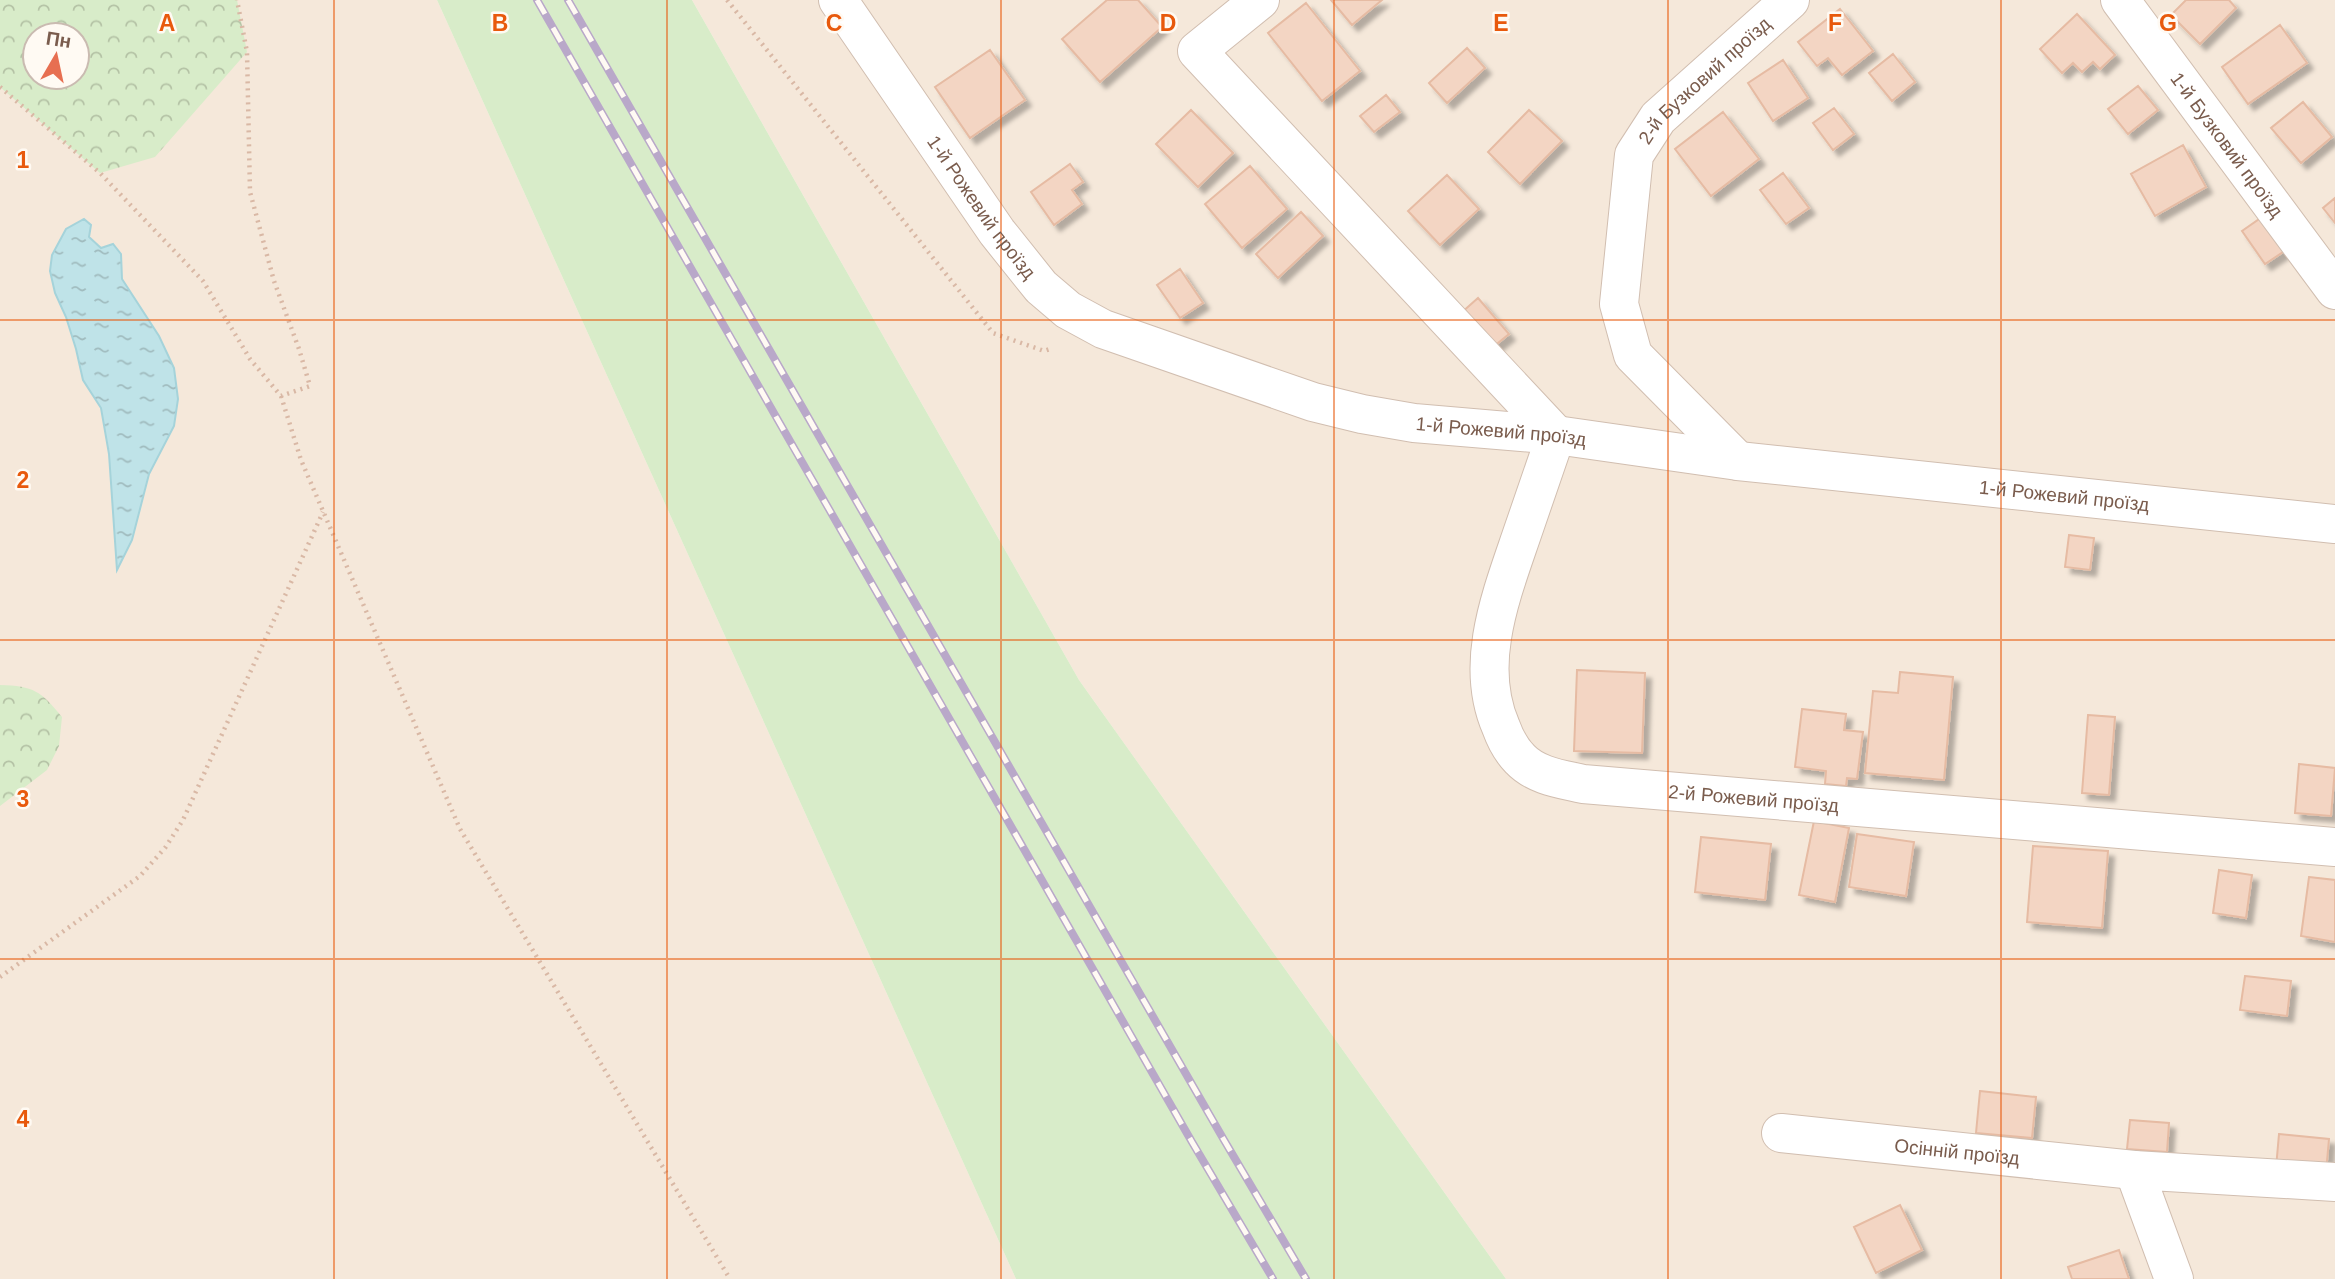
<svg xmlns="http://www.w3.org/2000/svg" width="2335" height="1279" font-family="Helvetica,sans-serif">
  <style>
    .residential { fill: #f5e8da; fill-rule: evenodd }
    .green { fill: #d8ecc9 }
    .forest { fill: url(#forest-crowns); fill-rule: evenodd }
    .water { fill: url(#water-ripples); stroke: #a5d3da; stroke-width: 2 }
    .building { fill: #f3d5c3; stroke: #e6bba3; stroke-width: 2; filter: url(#shadow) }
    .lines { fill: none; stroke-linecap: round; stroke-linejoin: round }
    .street-casing { stroke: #d1beb0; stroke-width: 40 }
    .path { stroke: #d9b8a5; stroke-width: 4.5; stroke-dasharray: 2 5; stroke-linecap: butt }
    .street { stroke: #fff; stroke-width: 38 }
    .rail-casing { stroke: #b9a8c9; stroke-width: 8 }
    .rail { stroke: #fffaf3; stroke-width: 5; stroke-dasharray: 16; stroke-linecap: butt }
    .grid { fill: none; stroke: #e8590c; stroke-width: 2; stroke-opacity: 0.55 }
    .labels { text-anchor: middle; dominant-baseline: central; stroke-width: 5; stroke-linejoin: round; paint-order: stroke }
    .street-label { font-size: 19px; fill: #7a5c4d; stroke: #fffaf3 }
    .grid-label { font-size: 23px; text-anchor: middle; font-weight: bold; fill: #e8590c; stroke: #fffaf3; stroke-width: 5; stroke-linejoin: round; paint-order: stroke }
  </style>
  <defs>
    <pattern id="forest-crowns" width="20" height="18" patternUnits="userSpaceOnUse" patternTransform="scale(1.75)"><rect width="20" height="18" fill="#d8ecc9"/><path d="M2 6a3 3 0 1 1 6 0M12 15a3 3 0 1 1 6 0" fill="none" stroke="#b4c2a5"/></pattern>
    <pattern id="water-ripples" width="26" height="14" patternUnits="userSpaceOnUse" patternTransform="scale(1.75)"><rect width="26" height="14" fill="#bfe3e8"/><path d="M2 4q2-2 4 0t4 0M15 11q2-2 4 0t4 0" fill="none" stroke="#a0bbbe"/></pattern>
    <filter id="shadow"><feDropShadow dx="6" dy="6" stdDeviation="2" flood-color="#0004"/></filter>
  </defs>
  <rect width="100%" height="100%" fill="#fdf6ec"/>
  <path class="residential" d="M 0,0 L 437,0 L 1016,1279 L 0,1279 ZM 35,35 L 77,35 L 77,77 L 35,77 Z
    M 692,0 L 2335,0 L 2335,1279 L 1506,1279 L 1079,680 Z"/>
  <path class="green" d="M 437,0 L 692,0 L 1079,680 L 1506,1279 L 1016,1279 Z"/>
  <path class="forest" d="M 0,0 L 237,0 L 247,52 L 155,157 L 100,173 L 0,87 ZM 77,35 L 77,77 L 35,77 L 35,35 Z
    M 0,685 C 34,686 41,691 62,717 L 59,746 L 47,770 L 0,806 Z"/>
  <path class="water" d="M 84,219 L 91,225 L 89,237 L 101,248 L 113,244 L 121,254 L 122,279 L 159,336 L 174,368 L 178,399 L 174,426 L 149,474 L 132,540 L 117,570 L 109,454 L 101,408 L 83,380 L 76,349 L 66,317 L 55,293 L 50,271 L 52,255 L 66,229 Z"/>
  <path class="building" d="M 1107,0 L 1138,0 L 1162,27 L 1100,82 L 1062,39 Z
    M 1331,0 L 1382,0 L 1352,25 Z
    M 2186,0 L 2229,0 L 2236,8 L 2200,44 L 2171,15 Z
    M 1306,3 L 1360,71 L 1322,101 L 1268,33 Z
    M 1840,9 L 1873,51 L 1842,75 L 1828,58 L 1817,66 L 1798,42 Z
    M 2077,14 L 2115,55 L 2100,69 L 2093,62 L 2082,72 L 2073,63 L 2062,73 L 2040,49 Z
    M 2280,25 L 2307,63 L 2248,104 L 2222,67 Z
    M 1467,48 L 1485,68 L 1447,103 L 1429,83 Z
    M 990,50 L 1025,100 L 970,138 L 935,87 Z
    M 1893,54 L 1915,82 L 1892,101 L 1869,73 Z
    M 1783,60 L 1808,98 L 1773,121 L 1748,83 Z
    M 2138,86 L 2158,110 L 2128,134 L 2108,109 Z
    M 1386,95 L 1400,112 L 1374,132 L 1360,116 Z
    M 2303,102 L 2332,137 L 2301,163 L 2271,128 Z
    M 1834,108 L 1854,134 L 1833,150 L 1813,123 Z
    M 1191,110 L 1233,153 L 1198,187 L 1156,144 Z
    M 1529,110 L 1562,141 L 1520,184 L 1488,152 Z
    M 1723,112 L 1759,159 L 1711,196 L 1675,149 Z
    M 2183,145 L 2206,187 L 2155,216 L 2131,174 Z
    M 1070,164 L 1083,182 L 1072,190 L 1082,204 L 1054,225 L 1031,192 Z
    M 1250,166 L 1287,209 L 1242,248 L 1205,204 Z
    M 1783,173 L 1809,208 L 1786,224 L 1760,190 Z
    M 1447,175 L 1479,209 L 1440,245 L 1408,211 Z
    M 2335,198 L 2335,223 L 2323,208 Z
    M 1301,212 L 1323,236 L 1278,278 L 1256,254 Z
    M 2265,215 L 2289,248 L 2265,264 L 2242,231 Z
    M 1180,269 L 1203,303 L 1180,318 L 1157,285 Z
    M 1478,298 L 1509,334 L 1482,356 L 1452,321 Z
    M 2069,535 L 2094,538 L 2090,570 L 2065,567 Z
    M 1577,670 L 1645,673 L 1642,753 L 1574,751 Z
    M 1900,672 L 1953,677 L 1944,780 L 1865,773 L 1873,691 L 1898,693 Z
    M 1802,709 L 1846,714 L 1844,730 L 1863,732 L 1857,779 L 1847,778 L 1846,786 L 1825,784 L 1826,771 L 1795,767 Z
    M 2088,715 L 2115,717 L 2109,795 L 2082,793 Z
    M 2299,764 L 2335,768 L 2331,816 L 2295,813 Z
    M 1814,821 L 1849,828 L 1835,902 L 1799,895 Z
    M 1857,834 L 1914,842 L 1906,896 L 1849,887 Z
    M 1701,837 L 1771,844 L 1765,900 L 1695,892 Z
    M 2033,846 L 2108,851 L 2102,928 L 2027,922 Z
    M 2219,870 L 2252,875 L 2246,918 L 2213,913 Z
    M 2309,877 L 2335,880 L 2335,942 L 2301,936 Z
    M 2245,976 L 2291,981 L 2287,1016 L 2240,1010 Z
    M 1980,1091 L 2036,1097 L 2032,1138 L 1976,1133 Z
    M 2130,1120 L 2169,1123 L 2167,1152 L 2127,1149 Z
    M 2279,1134 L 2329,1139 L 2326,1172 L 2276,1168 Z
    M 1900,1205 L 1922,1250 L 1876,1273 L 1854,1227 Z
    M 2119,1250 L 2129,1279 L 2072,1279 L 2068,1267 Z"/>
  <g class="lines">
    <defs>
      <g id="street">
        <path id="s1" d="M 838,0 L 997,232 L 1041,287 L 1068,310 L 1103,329 L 1313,402 L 1362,414 L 1414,423 L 1556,435 L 1738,461 L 2335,524"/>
        <path id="s2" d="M 1260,0 L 1197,51 L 1556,435 C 1545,467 1534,499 1523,531 C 1502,593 1473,663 1501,727 C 1505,738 1512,751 1520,759 C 1536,776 1561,779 1583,784 L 2335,847"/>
        <path id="s3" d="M 2120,0 L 2335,290"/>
        <path id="s4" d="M 1738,461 L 1633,355 L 1619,304 L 1634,155 L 1658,118 L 1790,0"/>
        <path id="s5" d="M 1781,1133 L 2134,1170"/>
        <path d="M 2174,1279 L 2134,1170 L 2335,1182"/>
      </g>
    </defs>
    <use href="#street" class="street-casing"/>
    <path class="path" d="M 727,0 L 993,333 L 1044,351 L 1053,348
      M 0,87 L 100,173 L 203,281 L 250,359 L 281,396 L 310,386 L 299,349 L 274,281 L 250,192 L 247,52 L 237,0
      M 281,396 L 301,460 L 460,829 L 730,1279
      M 0,977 L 140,876 L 165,848 L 183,820 L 323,512"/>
    <use href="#street" class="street"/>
    <defs>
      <path id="rail" d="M 537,0 L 1192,1142 L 1273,1279
        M 568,0 L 1224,1140 L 1306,1279"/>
    </defs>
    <use href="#rail" class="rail-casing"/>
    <use href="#rail" class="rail"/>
  </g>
  <path class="grid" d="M 334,0 L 334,1279M 667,0 L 667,1279M 1001,0 L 1001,1279M 1334,0 L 1334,1279M 1668,0 L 1668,1279M 2001,0 L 2001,1279M 0,320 L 2335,320M 0,640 L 2335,640M 0,959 L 2335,959"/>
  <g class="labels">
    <g class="street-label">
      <text stroke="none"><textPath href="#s4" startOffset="455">2-й Бузковий проїзд</textPath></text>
      <text stroke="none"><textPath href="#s3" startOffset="180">1-й Бузковий проїзд</textPath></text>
      <text stroke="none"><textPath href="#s1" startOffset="252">1-й Рожевий проїзд</textPath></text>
      <text stroke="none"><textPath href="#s1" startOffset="840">1-й Рожевий проїзд</textPath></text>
      <text stroke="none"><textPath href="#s1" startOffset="1407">1-й Рожевий проїзд</textPath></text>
      <text stroke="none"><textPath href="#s2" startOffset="1188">2-й Рожевий проїзд</textPath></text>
      <text stroke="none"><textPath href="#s5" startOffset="177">Осінній проїзд</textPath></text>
    </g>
  </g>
  <g class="grid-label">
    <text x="167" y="31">A</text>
    <text x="500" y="31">B</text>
    <text x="834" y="31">C</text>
    <text x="1168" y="31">D</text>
    <text x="1501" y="31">E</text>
    <text x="1835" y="31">F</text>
    <text x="2168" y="31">G</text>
    <text x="23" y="168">1</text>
    <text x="23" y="488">2</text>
    <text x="23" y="807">3</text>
    <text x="23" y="1127">4</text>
  </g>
  <g transform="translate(56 56) rotate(9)"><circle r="33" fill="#fffaf3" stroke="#cabbb1" stroke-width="2"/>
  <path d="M0-5L12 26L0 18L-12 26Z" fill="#e76f51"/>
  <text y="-10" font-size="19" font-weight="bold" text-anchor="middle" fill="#7a5c4d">Пн</text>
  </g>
</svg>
